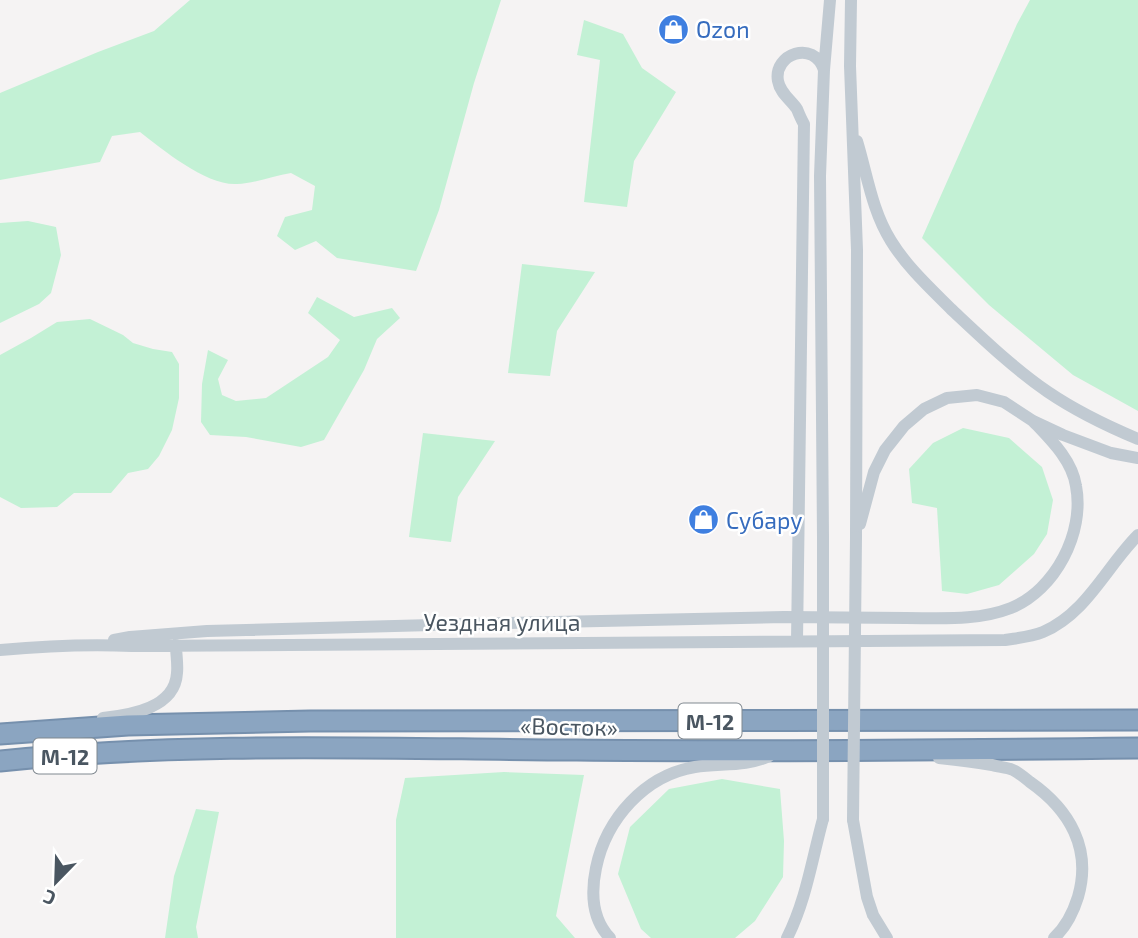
<svg xmlns="http://www.w3.org/2000/svg" width="1138" height="938" font-family="'Exo 2',sans-serif">
  <style>
    .green { fill: #c3f1d5 }
    .lines { fill: none; stroke-linecap: round; stroke-linejoin: round }
    .highway-casing { stroke: #7690ad; stroke-width: 23 }
    .minor { stroke: #c1cad2; stroke-width: 12 }
    .highway { stroke: #8ba5c1; stroke-width: 19 }
    .minor-bridge { stroke: #c1cad2; stroke-width: 12 }
    .labels { text-anchor: middle; dominant-baseline: central; stroke-width: 5; stroke-linejoin: round; paint-order: stroke }
    .shield { fill: #fff; stroke: #808990; stroke-width: 2 }
    .shield-label { font-size: 21px; font-weight: bold; fill: #4a5661 }
    .shop-label { font-size: 23px; fill: #366cbe; stroke: #fff; text-anchor: start }
    .street-label { font-size: 23px; fill: #4a5661; stroke: #fff }
  </style>
  <rect width="100%" height="100%" fill="#f5f3f3"/>
  <path class="green" d="M 190,0 L 501,0 L 474,83 L 439,210 L 416,271 L 337,258 L 316,241 L 295,250 L 277,236 L 285,217 L 312,210 L 315,186 L 291,173 C 274,176 255,183 237,184 C 207,186 163,150 140,132 L 112,136 L 100,162 L 0,180 L 0,93 L 98,52 L 154,31 Z
    M 1030,0 L 1138,0 L 1138,411 L 1073,375 L 989,305 L 922,238 L 1017,24 Z
    M 584,20 L 623,34 L 642,68 L 676,92 L 634,161 L 627,207 L 584,202 L 600,60 L 577,55 Z
    M 28,221 L 56,227 L 61,255 L 51,293 L 39,304 L 0,323 L 0,223 Z
    M 522,264 L 595,272 L 557,331 L 550,376 L 508,373 Z
    M 317,297 L 354,317 L 392,308 L 400,318 L 377,339 L 364,370 L 324,440 L 301,447 L 246,437 L 210,435 L 201,422 L 202,384 L 208,350 L 228,360 L 218,379 L 222,395 L 236,401 L 266,398 L 328,357 L 340,340 L 308,313 Z
    M 90,319 L 123,335 L 133,343 L 153,349 L 172,352 L 179,364 L 179,398 L 172,430 L 159,456 L 148,469 L 128,473 L 111,493 L 74,493 L 57,507 L 21,508 L 0,497 L 0,355 L 31,338 L 57,322 Z
    M 963,428 L 1009,438 L 1042,467 L 1053,500 L 1047,534 L 1034,554 L 999,585 L 967,594 L 942,591 L 937,508 L 912,503 L 909,469 L 933,443 Z
    M 423,433 L 495,441 L 458,497 L 451,542 L 409,537 Z
    M 504,772 L 584,775 L 556,916 L 575,938 L 396,938 L 396,820 L 405,778 Z
    M 722,779 L 780,789 L 784,841 L 783,877 L 755,921 L 735,938 L 651,938 L 641,929 L 618,874 L 630,827 L 669,789 Z
    M 196,809 L 219,812 L 196,927 L 198,938 L 165,938 L 174,876 Z"/>
  <g class="lines">
    <defs>
      <path id="highway" d="M 0,734 L 128,725 L 310,721 L 1138,720
        M 0,761 C 192,741 385,749 577,750 C 764,752 951,750 1138,748"/>
    </defs>
    <use href="#highway" class="highway-casing"/>
    <path class="minor" d="M 851,0 L 850,66 L 857,250 L 856,537
      M 857,141 C 867,174 872,211 891,241 C 907,267 930,288 951,309 C 982,338 1013,368 1048,392 C 1076,411 1107,426 1138,439
      M 860,524 L 874,472 L 885,450 L 904,426 L 924,409 L 947,398 L 977,395 L 1004,402 L 1033,421 L 1063,435 L 1111,453 L 1138,458
      M 823,537 L 820,176 L 824,70 L 830,0
      M 114,640 L 130,637 L 207,631 C 399,626 592,620 784,617 C 825,617 866,618 906,618 C 941,618 978,621 1011,608 C 1055,590 1085,533 1076,486 C 1072,460 1051,440 1033,421
      M 797,641 L 804,124 C 801,119 799,114 797,109 C 791,100 780,93 778,81 C 773,54 814,39 824,70
      M 0,650 C 44,646 87,644 132,646 L 1005,640 C 1017,638 1031,637 1043,632 C 1087,613 1106,567 1138,535
      M 103,718 C 131,715 175,708 177,673 C 178,664 176,654 176,645
      M 939,758 C 957,760 974,762 992,765 C 998,767 1007,767 1013,770 C 1019,773 1025,778 1030,782 C 1070,810 1092,849 1078,897 C 1073,913 1066,927 1054,938
      M 853,820 L 867,897 L 873,915 L 887,938
      M 610,938 C 592,919 591,892 596,868 C 606,819 645,775 695,767 C 720,763 746,767 769,756
      M 787,938 C 806,901 812,859 823,819"/>
    <use href="#highway" class="highway"/>
    <path class="minor-bridge" d="M 823,819 L 823,537
      M 853,820 L 856,537"/>
  </g>
  <defs>
    <symbol id="shop-disc" viewBox="-11 -11 22 22"><circle r="9.5" fill="#3f7fe0" stroke="#fff"/><path d="M-5-2.5h2.3a2.7 3.5 0 0 1 5.4 0H5L5.5 6h-11ZM-1.5-2.5h3a1.5 2.3 0 0 0-3 0Z" fill="#fff"/></symbol>
  </defs>
  <g fill-rule="evenodd">
    <use href="#shop-disc" x="656" y="12" width="35" height="35"/>
    <use href="#shop-disc" x="686" y="502" width="35" height="35"/>
  </g>
  <g class="labels">
    <g class="shield">
      <rect x="678.5" y="703.5" width="63" height="35" rx="5"/>
      <rect x="33.5" y="738.5" width="63" height="35" rx="5"/>
    </g>
    <g class="shield-label">
      <text x="710" y="721">М-12</text>
      <text x="65" y="756">М-12</text>
    </g>
    <g class="shop-label">
      <text x="696" y="29">Ozon</text>
      <text x="726" y="520">Субару</text>
    </g>
    <g class="street-label">
      <text x="502" y="622">Уездная улица</text>
      <text transform="translate(569 726) rotate(1)">«Восток»</text>
    </g>
  </g>
  <g transform="translate(56 882) rotate(203)" stroke="#ffffff" stroke-width="5" paint-order="stroke">
  <path d="M0-5L12 26L0 18L-12 26Z" fill="#4a5661"/>
  <text y="-10" font-size="19" font-weight="bold" text-anchor="middle" fill="#4a5661">С</text>
  </g>
</svg>
